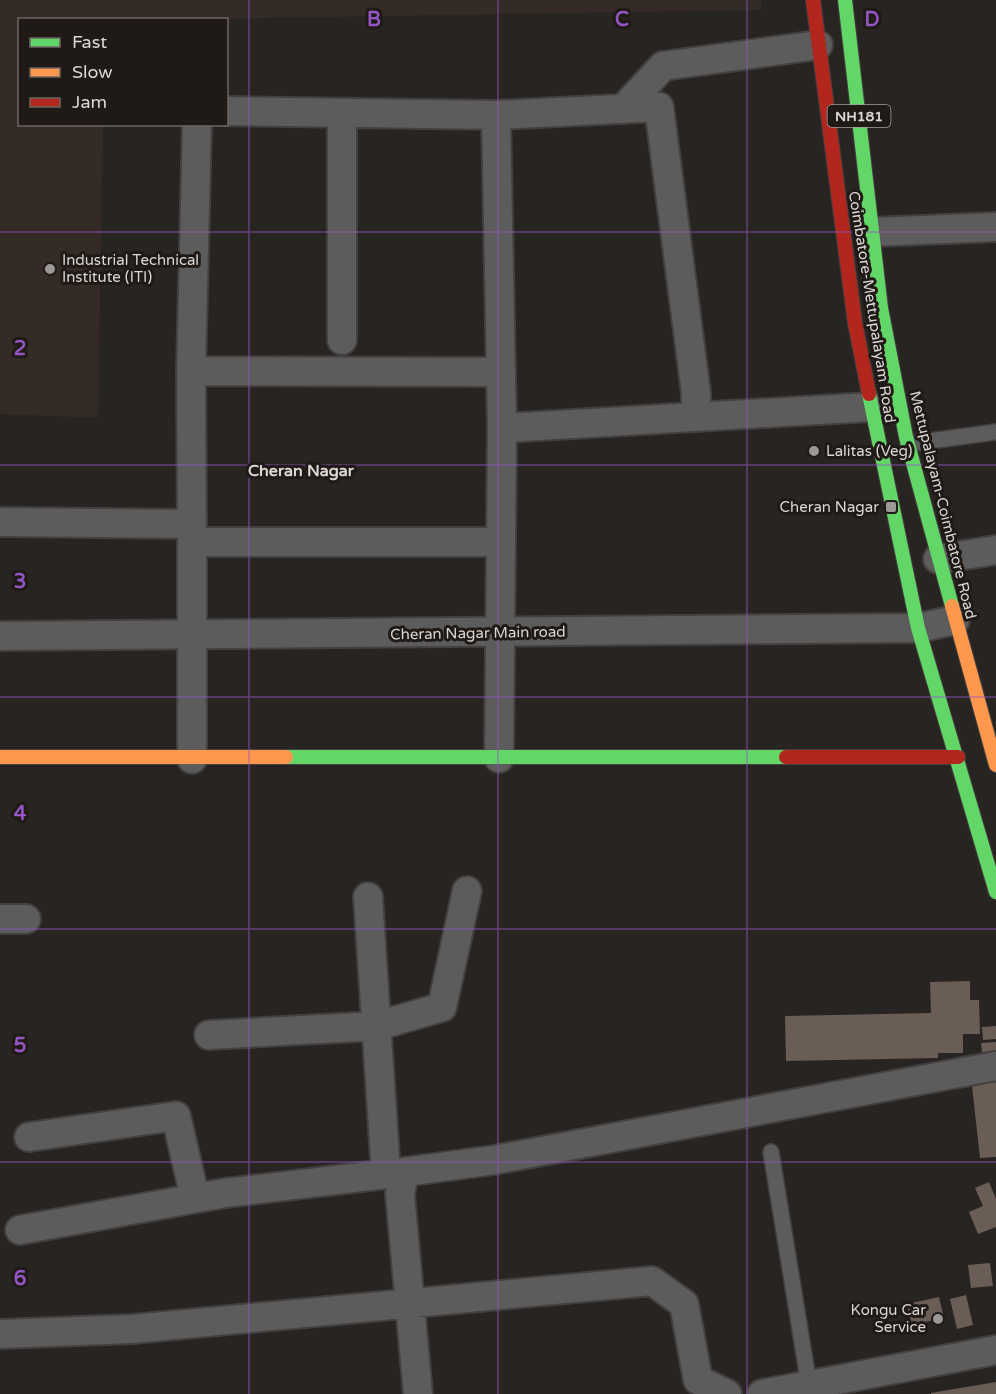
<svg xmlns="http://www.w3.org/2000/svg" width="996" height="1394" font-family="'Varela Round',sans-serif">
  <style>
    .built { fill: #342a26 }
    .building { fill: #695d56 }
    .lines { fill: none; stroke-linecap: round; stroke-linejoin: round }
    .lane-casing { stroke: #43403f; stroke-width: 18 }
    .street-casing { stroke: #43403f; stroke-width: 32 }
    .fast-casing { stroke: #43403f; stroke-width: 16 }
    .slow-casing { stroke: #43403f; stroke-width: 16 }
    .jam-casing { stroke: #43403f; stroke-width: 16 }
    .lane { stroke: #5c5c5c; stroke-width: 15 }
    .street { stroke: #5c5c5c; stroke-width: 28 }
    .fast { stroke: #63d668; stroke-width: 14 }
    .slow { stroke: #ff974d; stroke-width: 14 }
    .jam { stroke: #b3261e; stroke-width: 14 }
    .grid { fill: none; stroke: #9356c4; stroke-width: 1.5; stroke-opacity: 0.55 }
    .poi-dot { fill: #9c9896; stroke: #201a17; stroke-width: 2 }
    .labels { text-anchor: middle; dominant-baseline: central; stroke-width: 6; stroke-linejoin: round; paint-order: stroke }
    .shield { fill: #201a17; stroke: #a39e9b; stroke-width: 1.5 }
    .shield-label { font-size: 14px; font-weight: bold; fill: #dbd6d4 }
    .poi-label { font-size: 15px; fill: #dbd6d4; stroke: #201a17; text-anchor: start }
    .street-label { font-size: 15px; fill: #dbd6d4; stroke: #201a17 }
    .neighbourhood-label { font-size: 16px; font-weight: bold; fill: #dbd6d4; stroke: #201a17 }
    .grid-label { font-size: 20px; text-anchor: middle; font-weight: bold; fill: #9356c4; stroke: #201a17; stroke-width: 6; stroke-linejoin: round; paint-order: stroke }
  </style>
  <rect width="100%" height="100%" fill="#272422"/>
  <path class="built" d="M 0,0 L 761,0 L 762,10 L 205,19 L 20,20 L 20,124 L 103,125 L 98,418 L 0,414 Z"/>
  <path class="building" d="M 970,981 L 970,1000 L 979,1000 L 980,1034 L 963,1034 L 963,1053 L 938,1053 L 938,1058 L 786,1061 L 785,1016 L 931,1013 L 930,982 Z
    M 996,1026 L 996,1039 L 983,1040 L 982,1027 Z
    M 996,1042 L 996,1060 L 983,1061 L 981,1043 Z
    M 996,1075 L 996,1157 L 980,1158 L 971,1077 Z
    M 989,1182 L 996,1199 L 996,1227 L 978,1234 L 969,1212 L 983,1206 L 975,1188 Z
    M 990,1263 L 993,1286 L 971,1288 L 968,1265 Z
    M 966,1295 L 973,1325 L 957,1329 L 950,1299 Z
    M 939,1297 L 944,1318 L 911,1325 L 907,1304 Z
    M 996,1382 L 996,1394 L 931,1394 L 931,1393 Z"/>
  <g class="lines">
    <defs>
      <path id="lane" d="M 908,444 L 996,432
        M 771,1152 L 809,1385"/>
      <path id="street" d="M 623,109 L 663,66 L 818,45
        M 226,111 L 496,115 L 502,428 L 871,407
        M 342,113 L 342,340
        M 496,115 L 659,107 L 696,393 L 696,417
        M 197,124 L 191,371 L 501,372
        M 872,232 L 996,227
        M 191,371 L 192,542
        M 0,522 L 192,524
        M 938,559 L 996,550
        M 0,636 L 918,628 L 955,620
        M 499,758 L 502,428
        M 192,759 L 192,542 L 501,542
        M 368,897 L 386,1174
        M 0,919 L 26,919
        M 209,1035 L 377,1026 L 442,1007 L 467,891
        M 29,1137 L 176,1116 L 195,1198
        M 20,1230 L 225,1193 L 404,1172
        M 0,1334 L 132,1329 L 652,1281 L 684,1304 L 698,1380 L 727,1394
        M 418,1394 L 400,1194 L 404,1172 L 494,1160 L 996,1066
        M 762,1394 L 996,1350"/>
      <path id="fast" d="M 845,0 L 881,308 L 906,437 L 952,606
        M 869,394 L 918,628 L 996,892
        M 286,757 L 786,757"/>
      <path id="slow" d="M 952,606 L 996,765
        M 0,757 L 286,757"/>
      <path id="jam" d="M 813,0 L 855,323 L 869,394
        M 786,757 L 958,757"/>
    </defs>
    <use href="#lane" class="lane-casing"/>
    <use href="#street" class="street-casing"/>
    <use href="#fast" class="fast-casing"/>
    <use href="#slow" class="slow-casing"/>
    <use href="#jam" class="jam-casing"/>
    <use href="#lane" class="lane"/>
    <use href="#street" class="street"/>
    <use href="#fast" class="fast"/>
    <use href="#slow" class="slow"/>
    <use href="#jam" class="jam"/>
  </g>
  <path class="grid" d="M 249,0 L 249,1394M 498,0 L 498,1394M 747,0 L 747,1394M 0,232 L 996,232M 0,465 L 996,465M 0,697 L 996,697M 0,929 L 996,929M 0,1162 L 996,1162"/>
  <g class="poi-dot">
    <circle cx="50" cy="269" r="6"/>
    <circle cx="814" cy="451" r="6"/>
    <rect x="885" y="501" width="12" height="12" rx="3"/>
    <circle cx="938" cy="1319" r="6"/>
  </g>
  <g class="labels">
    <rect class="shield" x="827.5" y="105" width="63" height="22" rx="4.5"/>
    <g class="shield-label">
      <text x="859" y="116">NH181</text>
    </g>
    <g class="poi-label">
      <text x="62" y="260">Industrial Technical<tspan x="62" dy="17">Institute (ITI)</tspan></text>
      <text x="826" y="451">Lalitas (Veg)</text>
      <text x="879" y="507" text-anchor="end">Cheran Nagar</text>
      <text x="926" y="1310" text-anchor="end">Kongu Car<tspan x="926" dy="17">Service</tspan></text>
    </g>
    <g class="street-label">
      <text transform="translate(872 307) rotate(81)">Coimbatore-Mettupalayam Road</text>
      <text transform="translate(943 505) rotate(76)">Mettupalayam-Coimbatore Road</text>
      <text transform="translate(478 633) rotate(-1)">Cheran Nagar Main road</text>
    </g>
    <g class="neighbourhood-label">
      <text x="301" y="471">Cheran Nagar</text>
    </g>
  </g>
  <g class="grid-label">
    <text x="374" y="26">B</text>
    <text x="622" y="26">C</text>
    <text x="872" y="26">D</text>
    <text x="20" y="355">2</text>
    <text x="20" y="588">3</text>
    <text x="20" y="820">4</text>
    <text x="20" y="1052">5</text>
    <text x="20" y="1285">6</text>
  </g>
  <rect x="18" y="18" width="210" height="108" fill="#201a17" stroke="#6b6563" stroke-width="1.5"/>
  <rect x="30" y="38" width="30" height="9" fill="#63d668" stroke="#6b6563" stroke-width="1.5"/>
  <text x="72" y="48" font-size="18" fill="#dbd6d4">Fast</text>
  <rect x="30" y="68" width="30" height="9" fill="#ff974d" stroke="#6b6563" stroke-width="1.5"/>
  <text x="72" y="78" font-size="18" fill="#dbd6d4">Slow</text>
  <rect x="30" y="98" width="30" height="9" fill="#b3261e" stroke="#6b6563" stroke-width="1.5"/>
  <text x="72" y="108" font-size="18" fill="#dbd6d4">Jam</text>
</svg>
